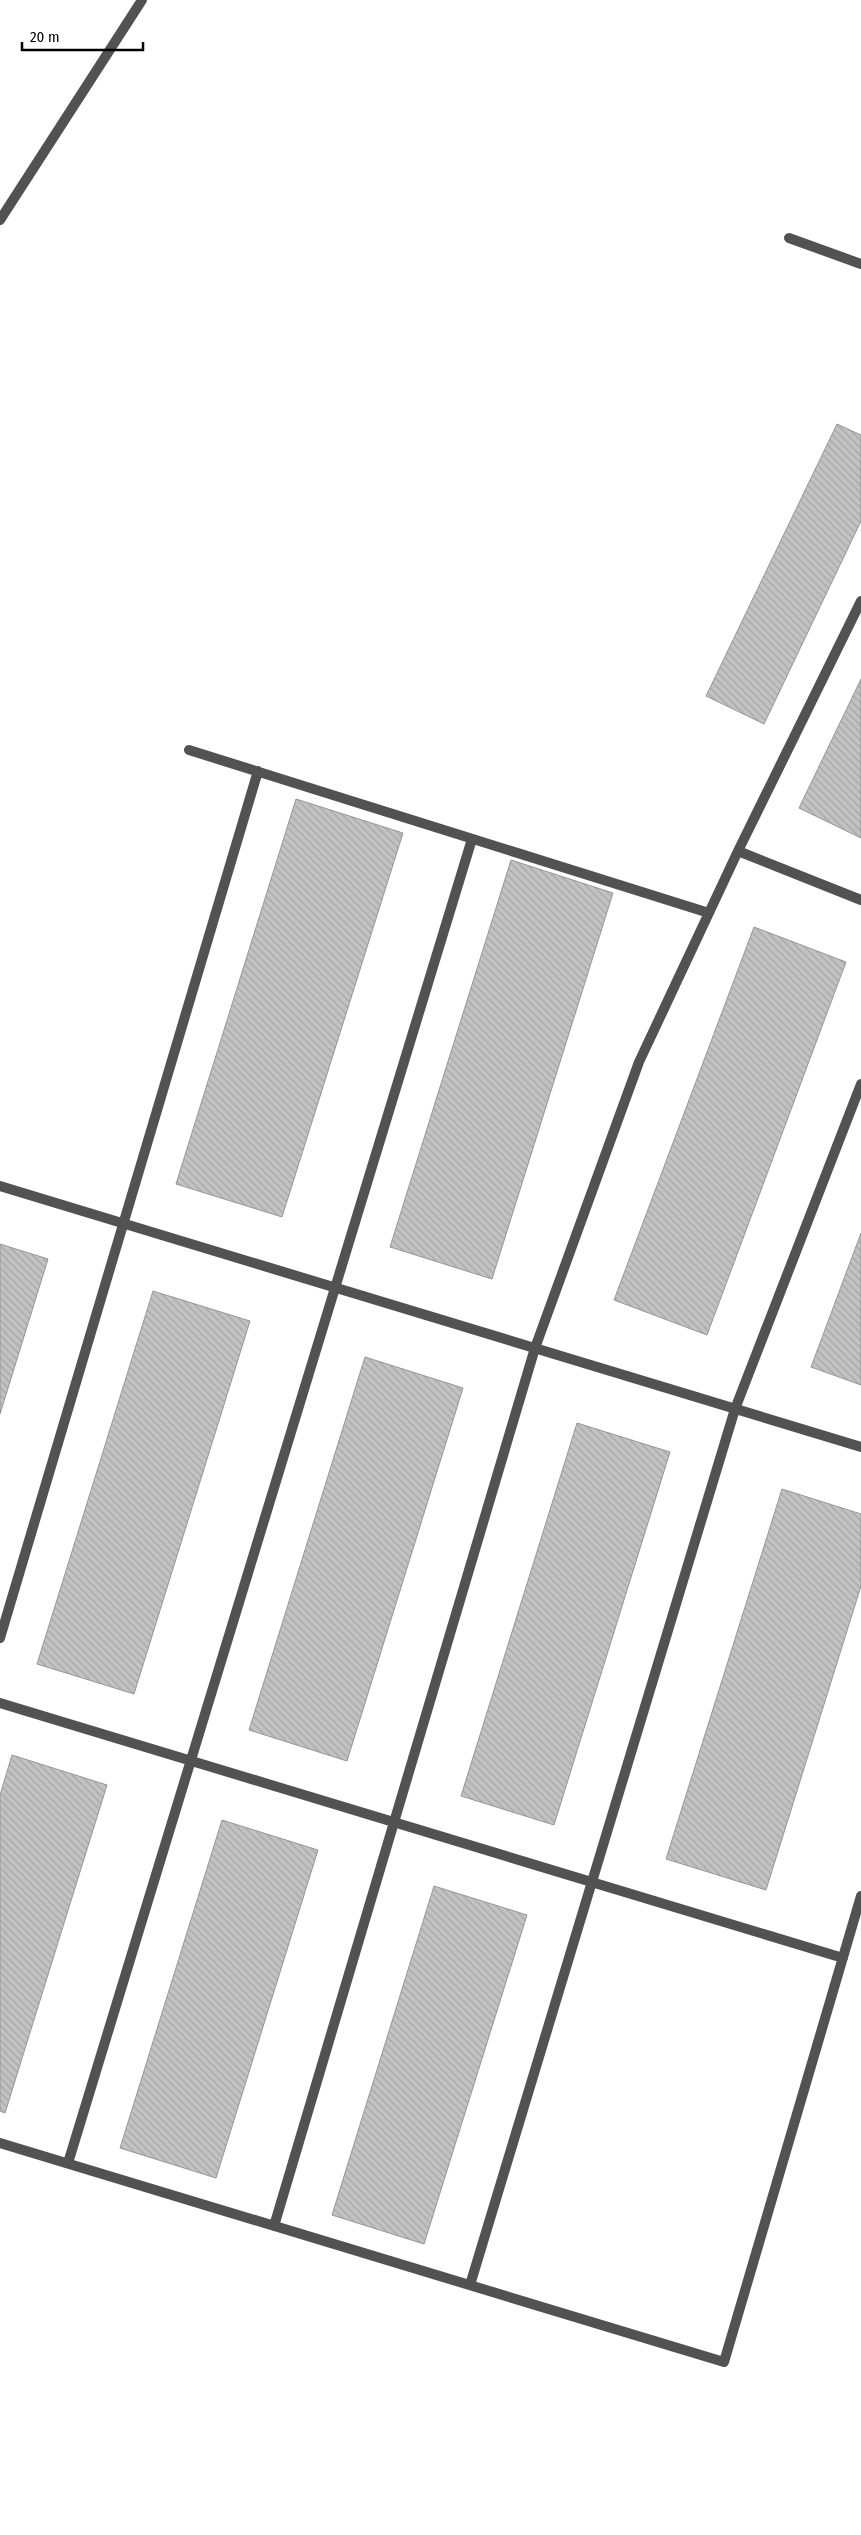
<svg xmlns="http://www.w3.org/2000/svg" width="861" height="2535" font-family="'Fira Sans Condensed',sans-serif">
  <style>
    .building { fill: url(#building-back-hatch); stroke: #969696 }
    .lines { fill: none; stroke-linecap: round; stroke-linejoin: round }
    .lane { stroke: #525252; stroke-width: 10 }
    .street { stroke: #525252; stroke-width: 10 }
  </style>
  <defs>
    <pattern id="building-back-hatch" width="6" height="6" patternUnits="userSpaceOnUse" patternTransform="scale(1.25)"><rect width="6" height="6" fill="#c2c2c2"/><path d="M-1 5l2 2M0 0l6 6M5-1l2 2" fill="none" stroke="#a5a5a5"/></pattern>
  </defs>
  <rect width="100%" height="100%" fill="#fff"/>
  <path class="building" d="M 837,424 L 861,435 L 861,521 L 764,724 L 706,696 Z
    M 861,679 L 861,838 L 799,808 Z
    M 296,799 L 403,833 L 282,1217 L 176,1184 Z
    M 511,860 L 613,893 L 492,1279 L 390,1247 Z
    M 754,927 L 846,962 L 707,1335 L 614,1300 Z
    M 861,1233 L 861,1385 L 811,1367 Z
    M 0,1244 L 48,1259 L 0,1414 Z
    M 153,1291 L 250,1321 L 134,1694 L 37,1664 Z
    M 365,1357 L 463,1388 L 347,1761 L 249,1730 Z
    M 577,1423 L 670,1452 L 554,1825 L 461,1796 Z
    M 782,1489 L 861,1514 L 861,1586 L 766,1890 L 666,1859 Z
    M 12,1755 L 107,1785 L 5,2113 L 0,2111 L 0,1795 Z
    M 222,1820 L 318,1850 L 216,2178 L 120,2148 Z
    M 434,1886 L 527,1915 L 424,2244 L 332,2215 Z"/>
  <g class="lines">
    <path class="lane" d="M 189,750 L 709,913
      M 738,851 L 861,900
      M 0,1186 L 861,1447
      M 0,1638 L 258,771
      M 0,1703 L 843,1958
      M 0,2143 L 724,2362 L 861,1896
      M 68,2163 L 472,839
      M 274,2226 L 535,1348 L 639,1062 L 738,851 L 861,601
      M 470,2285 L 735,1409 L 861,1084"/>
    <path class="street" d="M 0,220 L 142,0
      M 789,238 L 861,264"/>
  </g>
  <path d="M22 42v8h121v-8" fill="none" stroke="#000000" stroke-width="2.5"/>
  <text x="30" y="42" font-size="15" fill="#000000" stroke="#ffffff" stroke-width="4" paint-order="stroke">20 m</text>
</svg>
